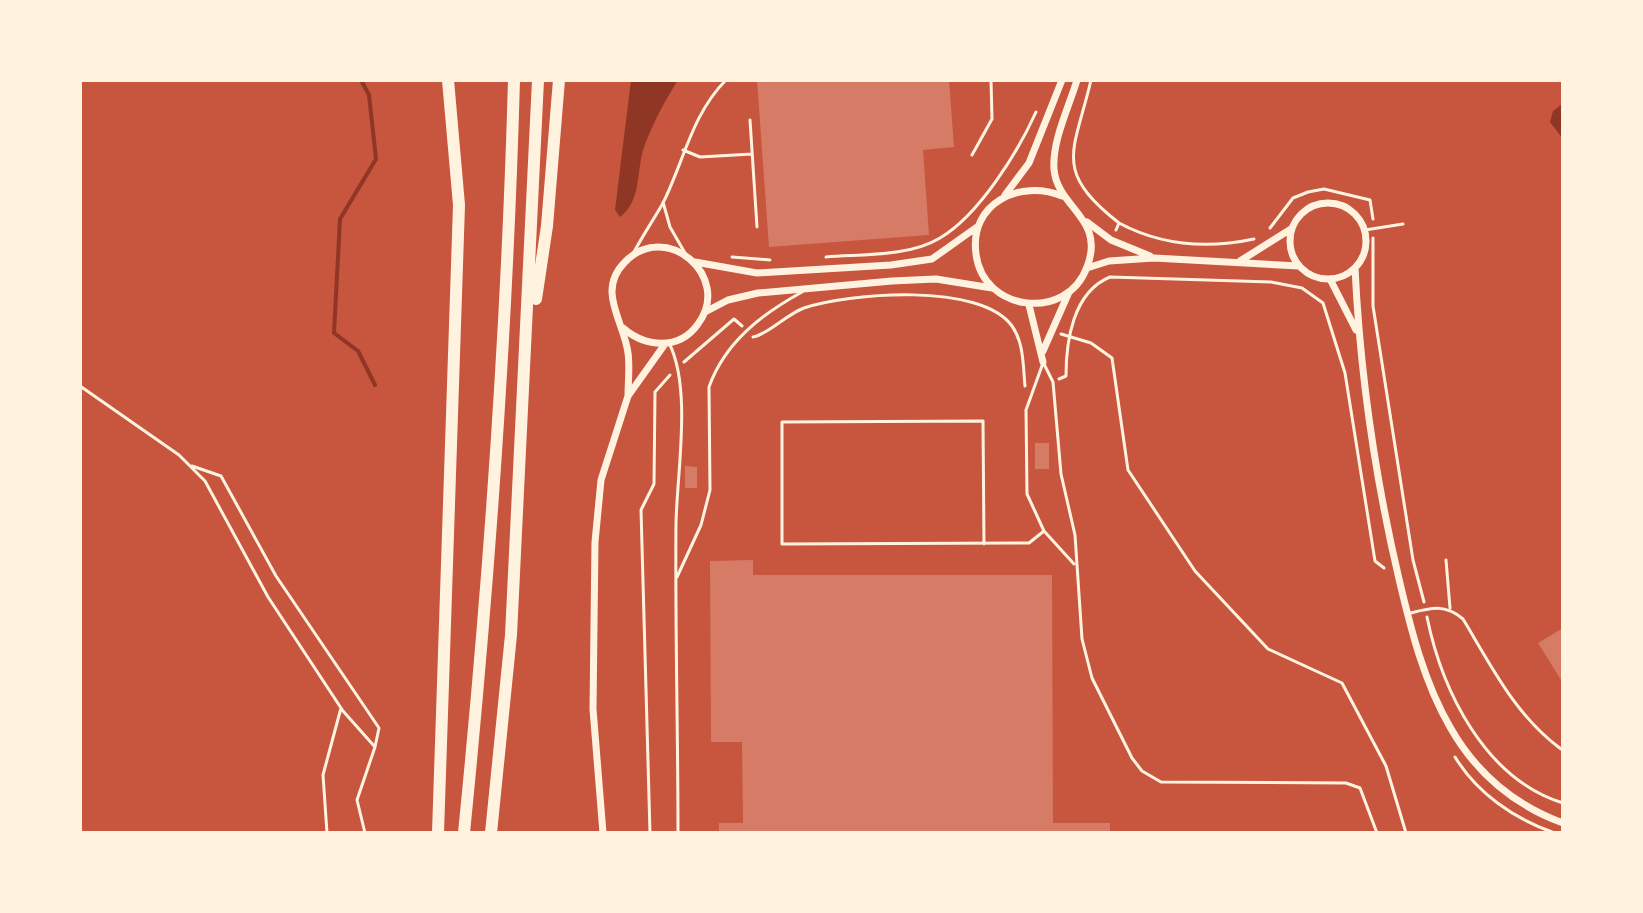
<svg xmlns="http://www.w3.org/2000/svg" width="1643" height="913" font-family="'Sofia Sans Condensed',sans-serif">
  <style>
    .water { fill: #8f3625 }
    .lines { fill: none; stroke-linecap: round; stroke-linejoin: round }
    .stream { stroke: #8f3625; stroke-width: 4 }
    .building { fill: #d67c66 }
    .path { stroke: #fff3e0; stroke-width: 3 }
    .service { stroke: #fff3e0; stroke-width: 3 }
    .minor { stroke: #fff3e0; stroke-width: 7 }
    .motorway { stroke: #fff3e0; stroke-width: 12 }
  </style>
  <rect width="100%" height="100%" fill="#c8553d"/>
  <path class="water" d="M 631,80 L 678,80 C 664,102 653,123 644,147 C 636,170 642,201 620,217 L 615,210 Z
    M 1561,105 L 1563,105 L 1563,139 L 1550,122 L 1553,111 Z"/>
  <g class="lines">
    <path class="stream" d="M 361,80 L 369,95 L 376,159 L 340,219 L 334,333 L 358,351 L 375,385"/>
  </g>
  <path class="building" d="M 757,80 L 949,80 L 954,147 L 923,150 L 929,235 L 769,247 Z
    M 1035,443 L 1049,443 L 1049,469 L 1035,469 Z
    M 685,466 L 697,467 L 697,488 L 685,488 Z
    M 753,560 L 753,575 L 1052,575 L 1053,823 L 1110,823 L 1110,833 L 719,833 L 719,823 L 743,823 L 742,742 L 711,742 L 710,561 Z
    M 1563,628 L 1563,683 L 1538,643 Z"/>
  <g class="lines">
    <path class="path" d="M 1091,80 C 1074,153 1052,170 1119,223 L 1116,230
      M 1119,223 C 1162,246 1207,249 1254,239
      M 1270,228 L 1293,198 L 1308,192 L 1324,189 L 1370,200 L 1373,219
      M 1373,238 L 1373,306 L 1413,560 L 1424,602
      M 732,257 L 770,260
      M 826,257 C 861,254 909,257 940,238 C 979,215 1018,152 1036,112
      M 1061,334 L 1091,343 L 1112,358 L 1128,470 L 1195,571 L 1268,649 L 1342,683 L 1386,766 L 1406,833
      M 753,337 C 767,335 787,314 804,308 C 850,293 980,282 1012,326 C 1024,343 1023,366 1025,386
      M 684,362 L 734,319 L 742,326
      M 1059,379 L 1066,376 C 1066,341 1073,292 1110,277 L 1271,282 L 1302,288 L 1323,303 L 1345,373 L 1375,561 L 1384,568
      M 80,386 L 179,455 L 205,481 L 268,597 L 343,711 L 375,747 L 357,800 L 365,833
      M 192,466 L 221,476 L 276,576 L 379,728 L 375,747
      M 1427,617 C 1442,691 1485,779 1563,803
      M 1455,757 C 1477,793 1513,818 1552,832
      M 327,833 L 323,775 L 341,708
      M 650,833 L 641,510 L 654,484 L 655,392 L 670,375"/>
    <path class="service" d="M 750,120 L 757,227
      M 683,150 L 700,157 L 752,154
      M 972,155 L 992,119 L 991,80
      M 663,202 L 670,227 L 685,253
      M 1365,230 L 1403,224
      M 634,252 C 643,235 654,219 663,203 C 684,161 692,114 726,80
      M 669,343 C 692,388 677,472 676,523 C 675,626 678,730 678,833
      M 1043,363 L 1026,410 L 1027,494 L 1044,531 L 1074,564
      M 1044,364 L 1053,382 L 1061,474 L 1075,535 L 1082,639 L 1092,678 L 1132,758 L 1142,771 L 1161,782 L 1346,783 L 1360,788 L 1377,833
      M 984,544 L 983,421 L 782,422 L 782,544 L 1029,543 L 1044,531
      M 1446,560 L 1450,608
      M 677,577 L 701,525 L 710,490 L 709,387 C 725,342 762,314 802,292
      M 1407,614 C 1430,608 1444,603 1463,619 C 1492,667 1515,715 1561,749"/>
    <path class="minor" d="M 1005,195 L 1029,163 L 1062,80
      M 1062,196 C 1020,179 969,203 976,254 C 983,312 1067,322 1087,267 C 1106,218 1057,208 1054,169 C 1052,141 1069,107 1077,80
      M1290 241a38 38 0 1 1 76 0a38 38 0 1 1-76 0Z
      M 1087,222 L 1111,240 L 1150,256
      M 1240,261 L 1291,229
      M 695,262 L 757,273 L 891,265 L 932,259 L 977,227
      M 1087,268 L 1109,261 L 1154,258 L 1299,266
      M 1355,268 C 1360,372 1375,477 1399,579 C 1411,630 1424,682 1450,727 C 1476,773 1514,805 1563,823
      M 1330,279 L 1356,330
      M 1029,305 L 1043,362
      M 705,312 L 728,300 L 758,293 L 892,281 L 936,279 L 992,288
      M 623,328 C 645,347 679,351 698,324 C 733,277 666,219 625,262 C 596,291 624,321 628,353 C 630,367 628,382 628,396
      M 1043,351 L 1069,292
      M 603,833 L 593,709 L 595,542 L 601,480 L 628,396 L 665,344"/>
    <path class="motorway" d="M 536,299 L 547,226 L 559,80
      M 438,833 L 459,205 L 448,80
      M 464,833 C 489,582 507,332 514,80
      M 491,833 L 511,635 L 538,80"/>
  </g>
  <rect width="1643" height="913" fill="none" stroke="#fff3e0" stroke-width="164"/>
</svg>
